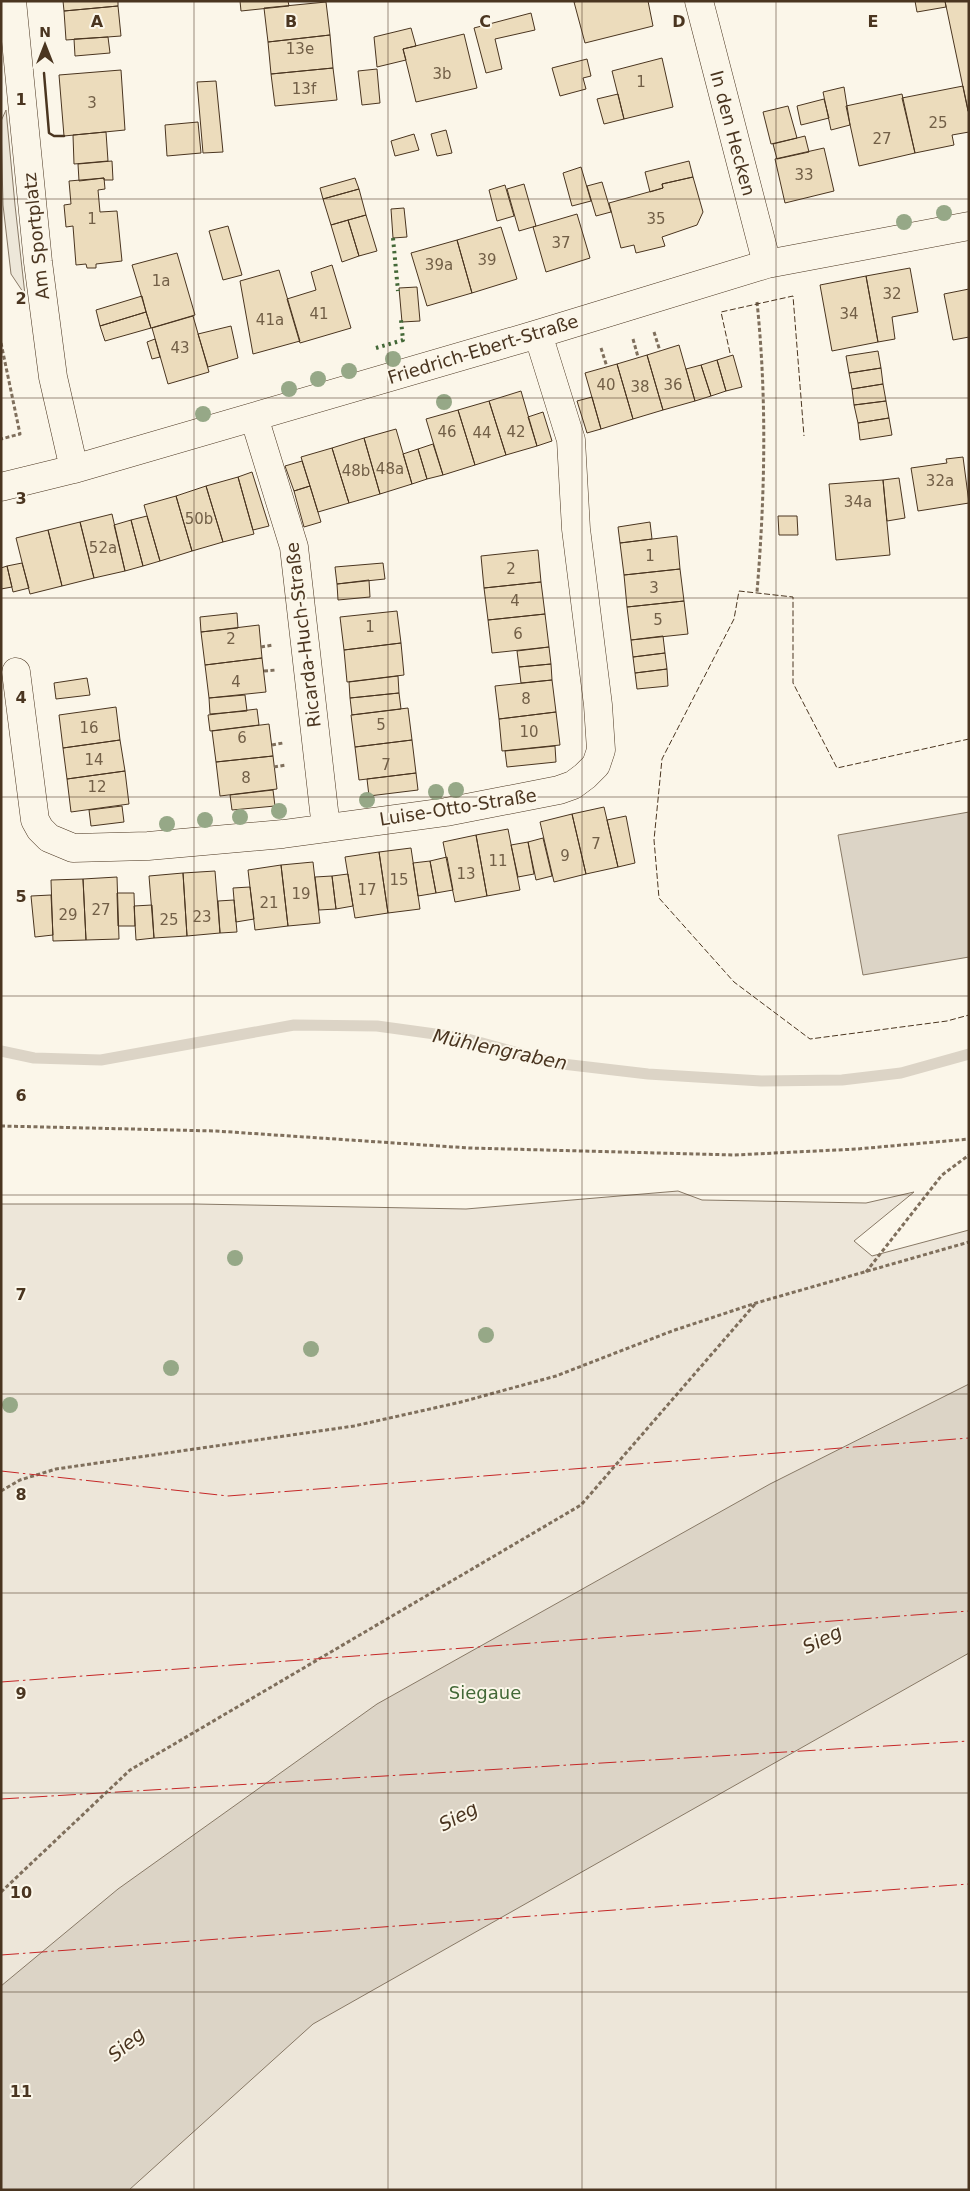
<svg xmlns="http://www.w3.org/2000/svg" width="970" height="2191" font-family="'DejaVu Sans',sans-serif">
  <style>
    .green { fill: #ede6d9; stroke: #887966 }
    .parking { fill: #ede7d9; stroke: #887966 }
    .water { fill: #dcd4c6; stroke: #887966 }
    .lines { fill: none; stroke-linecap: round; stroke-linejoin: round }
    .stream { stroke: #dcd4c6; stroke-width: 11 }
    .building { fill: #ecdcbc; stroke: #4a3520 }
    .minor-casing { stroke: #4a3520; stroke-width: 29 }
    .path { stroke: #7f6f5c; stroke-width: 3; stroke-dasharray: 4 2.5; stroke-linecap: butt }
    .minor { stroke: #fbf6e9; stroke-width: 28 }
    .hedge { stroke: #436837; stroke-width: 4; stroke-dasharray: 2.5 4; stroke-linecap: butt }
    .fence { stroke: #4a3520; stroke-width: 1; stroke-dasharray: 6 2.5; stroke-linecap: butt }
    .wall { stroke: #4a3520; stroke-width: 2.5 }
    .power { stroke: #c62828; stroke-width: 1; stroke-dasharray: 18 4 2.5 4; stroke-linecap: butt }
    .tree { fill: #96a887 }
    .grid { fill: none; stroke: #4a3520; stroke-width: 1; stroke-opacity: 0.55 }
    .labels { text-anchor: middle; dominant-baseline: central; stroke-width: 4; stroke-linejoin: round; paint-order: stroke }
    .number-label { font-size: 15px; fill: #725f47 }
    .street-label { font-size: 18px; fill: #4a3520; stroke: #fbf6e9 }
    .park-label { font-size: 18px; fill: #436837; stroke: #fbf6e9 }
    .water-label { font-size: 19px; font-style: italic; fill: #4a3520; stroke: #fbf6e9 }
    .grid-label { font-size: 16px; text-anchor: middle; font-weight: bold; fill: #4a3520; stroke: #fbf6e9; stroke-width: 4; stroke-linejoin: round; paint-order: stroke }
  </style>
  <rect width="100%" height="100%" fill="#fbf6e9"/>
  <path class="green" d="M 678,1191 L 702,1200 L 866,1203 L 914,1192 L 854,1241 L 872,1256 L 969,1230 L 969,2190 L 1,2190 L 1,1204 L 195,1204 L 466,1209 Z"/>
  <path class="parking" d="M 6,110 L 15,205 L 25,295 L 11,274 L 3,205 L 1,121 Z"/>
  <path class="water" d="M 969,812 L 969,957 L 863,975 L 838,835 Z
    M 969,1384 L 969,1653 L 313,2024 L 129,2190 L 1,2190 L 1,1986 L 118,1889 L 377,1704 L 770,1484 Z"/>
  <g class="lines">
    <path class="stream" d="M 1,1051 L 34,1058 L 101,1060 L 294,1025 L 377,1026 L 464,1038 L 554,1063 L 648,1074 L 761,1081 L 842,1080 L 901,1073 L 969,1054"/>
  </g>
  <path class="building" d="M 63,1 L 118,1 L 118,6 L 64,11 Z
    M 240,1 L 288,1 L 289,6 L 241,11 Z
    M 579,1 L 648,1 L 653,26 L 585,43 L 574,2 Z
    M 915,1 L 945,1 L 946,7 L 917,12 Z
    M 945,1 L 969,1 L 969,111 L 968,111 Z
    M 326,2 L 330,35 L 268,42 L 264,8 Z
    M 118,6 L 121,36 L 66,40 L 64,11 Z
    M 531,13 L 535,30 L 495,39 L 502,69 L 486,73 L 474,28 Z
    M 411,28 L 416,46 L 403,49 L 406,60 L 377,67 L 374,37 Z
    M 464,34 L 477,88 L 416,102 L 403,49 Z
    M 330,35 L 333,68 L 271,74 L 268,42 Z
    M 108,37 L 110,53 L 75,56 L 74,39 Z
    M 662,58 L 673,107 L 624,119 L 612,71 Z
    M 587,59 L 591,76 L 583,78 L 586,89 L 560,96 L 552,68 Z
    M 333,68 L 337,100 L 275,106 L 271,74 Z
    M 377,69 L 380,103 L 362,105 L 358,71 Z
    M 121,70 L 125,130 L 64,136 L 59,75 Z
    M 216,81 L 223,152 L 203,153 L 197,82 Z
    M 963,86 L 969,115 L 969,132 L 952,135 L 954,145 L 915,153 L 902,98 Z
    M 844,87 L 850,125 L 831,130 L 823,92 Z
    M 618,94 L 624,119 L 604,124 L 597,99 Z
    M 902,94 L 915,153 L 859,166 L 846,106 Z
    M 824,99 L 829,118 L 801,125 L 797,106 Z
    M 788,106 L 797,138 L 771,144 L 763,112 Z
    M 198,122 L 201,153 L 167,156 L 165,125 Z
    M 446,130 L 452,153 L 437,156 L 431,134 Z
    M 106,132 L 108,161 L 74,164 L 73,135 Z
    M 414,134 L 419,150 L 395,156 L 391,141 Z
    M 805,136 L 809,152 L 777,159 L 773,144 Z
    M 824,148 L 834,191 L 785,203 L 775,159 Z
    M 112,161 L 113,180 L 104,180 L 104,178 L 79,181 L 78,164 Z
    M 689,161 L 693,177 L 662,184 L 663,188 L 650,192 L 645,172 Z
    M 581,167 L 591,201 L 572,206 L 563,173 Z
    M 693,177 L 703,212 L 697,225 L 662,237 L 665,246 L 636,253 L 634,245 L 621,248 L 609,203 L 663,188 L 662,184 Z
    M 104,178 L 105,189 L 98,190 L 100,212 L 117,211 L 122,261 L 96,264 L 96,268 L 87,268 L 86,264 L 76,265 L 73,226 L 66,227 L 64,205 L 71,204 L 69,181 Z
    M 355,178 L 359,189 L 323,199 L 320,188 Z
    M 602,182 L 611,212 L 596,216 L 587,186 Z
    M 524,184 L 536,226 L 519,231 L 507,189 Z
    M 505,185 L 514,216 L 497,221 L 489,190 Z
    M 359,189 L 366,215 L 331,225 L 323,199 Z
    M 404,208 L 407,237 L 393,238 L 391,209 Z
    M 577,214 L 590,258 L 546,272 L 533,227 Z
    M 366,215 L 377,251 L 359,256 L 348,220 Z
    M 348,220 L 359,256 L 342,262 L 331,225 Z
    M 228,226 L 242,275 L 223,280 L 209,231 Z
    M 501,227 L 517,279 L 472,293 L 457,240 Z
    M 457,240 L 472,293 L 427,306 L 411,253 Z
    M 177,253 L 195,315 L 151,328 L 132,265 Z
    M 332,265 L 351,328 L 300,343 L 287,299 L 316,290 L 311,272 Z
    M 910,268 L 918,312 L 892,317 L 895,339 L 878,342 L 866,276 Z
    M 279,270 L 300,341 L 253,354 L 240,281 Z
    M 866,276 L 878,342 L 832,351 L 820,285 Z
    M 417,287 L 420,321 L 402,322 L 399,288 Z
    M 969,289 L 969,337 L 953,340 L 944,294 Z
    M 142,296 L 146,312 L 100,326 L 96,310 Z
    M 146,312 L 151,328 L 105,341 L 100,326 Z
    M 193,316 L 209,372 L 168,384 L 152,328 Z
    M 231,326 L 238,358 L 208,367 L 198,334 Z
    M 155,339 L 160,357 L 152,359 L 147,342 Z
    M 679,345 L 695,401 L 663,410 L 647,355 Z
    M 878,351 L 881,368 L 849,373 L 846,356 Z
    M 647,355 L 663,410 L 633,419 L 617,364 Z
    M 733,355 L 742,387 L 726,391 L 717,360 Z
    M 717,360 L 726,391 L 711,396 L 701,365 Z
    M 617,364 L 633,419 L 601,429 L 585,373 Z
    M 701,365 L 711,396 L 695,401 L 686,369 Z
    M 881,368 L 883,384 L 852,389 L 849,373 Z
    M 883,384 L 886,401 L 854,405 L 852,389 Z
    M 521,391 L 537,446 L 506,455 L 489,401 Z
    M 592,397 L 601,429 L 587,433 L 577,401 Z
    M 489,401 L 506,455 L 475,465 L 458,410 Z
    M 886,401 L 889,418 L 858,423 L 854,405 Z
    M 458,410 L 475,465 L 443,475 L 426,419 Z
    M 543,412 L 552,441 L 537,446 L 528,417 Z
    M 889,418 L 892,435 L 860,440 L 858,423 Z
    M 396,429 L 412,484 L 380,494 L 364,438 Z
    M 364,438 L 380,494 L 349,503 L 332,448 Z
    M 433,444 L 443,475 L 427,479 L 418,449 Z
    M 332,448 L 349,503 L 318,512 L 301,457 Z
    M 418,449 L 427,479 L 412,484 L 403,454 Z
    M 963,457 L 969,503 L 918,511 L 911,468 L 947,463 L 946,459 Z
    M 302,461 L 310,486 L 294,491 L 285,466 Z
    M 252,472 L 269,526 L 253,530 L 238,477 Z
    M 238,477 L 254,534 L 223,542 L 206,486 Z
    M 899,478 L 905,518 L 887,521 L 883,480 Z
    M 883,480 L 890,555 L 836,560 L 829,484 Z
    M 206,486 L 223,542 L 192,551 L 176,496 Z
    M 310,486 L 321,522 L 304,527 L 294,491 Z
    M 176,496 L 192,551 L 160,561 L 144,505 Z
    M 112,514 L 125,571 L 94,578 L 80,522 Z
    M 147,516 L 160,561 L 143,566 L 131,520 Z
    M 778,516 L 797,516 L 798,535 L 779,535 Z
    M 131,520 L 143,566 L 125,571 L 114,525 Z
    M 80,522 L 94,578 L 62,586 L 48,530 Z
    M 650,522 L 652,539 L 620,543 L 618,527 Z
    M 48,530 L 62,586 L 30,594 L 16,538 Z
    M 677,536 L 680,569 L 624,575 L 620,543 Z
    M 538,550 L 541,582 L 484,588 L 481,556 Z
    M 22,563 L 29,588 L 13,592 L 7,566 Z
    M 383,563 L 385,579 L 337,584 L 335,567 Z
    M 7,566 L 12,587 L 1,589 L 1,568 Z
    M 680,569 L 684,601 L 627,607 L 624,575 Z
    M 369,580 L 370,597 L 338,600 L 337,584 Z
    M 541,582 L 545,614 L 488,620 L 484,588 Z
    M 684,601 L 688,634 L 631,640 L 627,607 Z
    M 397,611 L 401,643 L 344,650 L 340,617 Z
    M 237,613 L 238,628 L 201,632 L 200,617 Z
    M 545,614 L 549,647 L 492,653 L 488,620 Z
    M 259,625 L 262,658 L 205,665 L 201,632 Z
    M 663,636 L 665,653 L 633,657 L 631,640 Z
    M 401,643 L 404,675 L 347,682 L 344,650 Z
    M 549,647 L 551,664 L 519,667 L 517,651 Z
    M 665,653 L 667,669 L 635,673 L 633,657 Z
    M 262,658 L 266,692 L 209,698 L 205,665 Z
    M 551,664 L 552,680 L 521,683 L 519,667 Z
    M 667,669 L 668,686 L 637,689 L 635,673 Z
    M 398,676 L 399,693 L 350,698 L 349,682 Z
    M 87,678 L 90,695 L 56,699 L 54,683 Z
    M 552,680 L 556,712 L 499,719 L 495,686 Z
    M 399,693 L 401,709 L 352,715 L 350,698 Z
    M 245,695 L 247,711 L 210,714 L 209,698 Z
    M 116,707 L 120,740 L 63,748 L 59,715 Z
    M 408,708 L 412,740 L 355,747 L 351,715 Z
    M 257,709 L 259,725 L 210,731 L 208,715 Z
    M 556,712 L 560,745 L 502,751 L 499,719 Z
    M 269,724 L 273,756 L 216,762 L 212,731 Z
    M 120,740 L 125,771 L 67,779 L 63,748 Z
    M 412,740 L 416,773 L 359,780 L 355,747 Z
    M 555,746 L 556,762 L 507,767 L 505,751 Z
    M 273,756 L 277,789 L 220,796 L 216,762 Z
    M 125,771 L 129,804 L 71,812 L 67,779 Z
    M 416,773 L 418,790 L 369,796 L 367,779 Z
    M 273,790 L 275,806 L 232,810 L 230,795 Z
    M 122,806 L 124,822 L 91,826 L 89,810 Z
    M 604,807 L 618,867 L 586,874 L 572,814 Z
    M 572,814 L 586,874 L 554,882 L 540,822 Z
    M 626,816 L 635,863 L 618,867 L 607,820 Z
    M 508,829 L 520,890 L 487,896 L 476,835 Z
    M 476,835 L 487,896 L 455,902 L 443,842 Z
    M 543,838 L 552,876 L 536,880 L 528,842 Z
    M 528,842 L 534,874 L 518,877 L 511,845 Z
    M 411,848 L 420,909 L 388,913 L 379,852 Z
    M 379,852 L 388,913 L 355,918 L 345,857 Z
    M 447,857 L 453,890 L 436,893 L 430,861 Z
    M 430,861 L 436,893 L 418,896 L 413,863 Z
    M 313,862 L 320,923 L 288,926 L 281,865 Z
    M 281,865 L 288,926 L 255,930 L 248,870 Z
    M 215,871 L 220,933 L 187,936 L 183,873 Z
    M 183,873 L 187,936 L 154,938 L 149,876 Z
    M 348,874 L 353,906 L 336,909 L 332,876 Z
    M 332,876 L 336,909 L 319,910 L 315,877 Z
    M 117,877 L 119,939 L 86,940 L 83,879 Z
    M 83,879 L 86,940 L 53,941 L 51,880 Z
    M 250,887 L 254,919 L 236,922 L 233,888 Z
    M 117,893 L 134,893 L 135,926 L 118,926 Z
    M 51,895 L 53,935 L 35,937 L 31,896 Z
    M 234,900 L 237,932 L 220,933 L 218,901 Z
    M 152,905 L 154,938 L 136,940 L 134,906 Z"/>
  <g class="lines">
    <defs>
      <path id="minor" d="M 12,1 L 38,262 L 53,377 L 74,469
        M 699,1 L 767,264
        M 254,417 L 294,547 L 326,828
        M 1,487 L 74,469 L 538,334 L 767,264 L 969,226
        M 16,672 L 35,820 L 40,829 L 49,838 L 73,848 L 148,846 L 283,834 L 446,812 L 559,790 L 573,785 L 585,776 L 596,765 L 601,750 L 598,705 L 576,529 L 571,440 L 538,334"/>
    </defs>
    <use href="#minor" class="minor-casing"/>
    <path class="path" d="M 757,302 C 767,399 765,495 757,592
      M 654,332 L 660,351
      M 633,339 L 638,357
      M 1,343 L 20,434 L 1,439
      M 601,348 L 607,367
      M 261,647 L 273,645
      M 264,671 L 276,670
      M 272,745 L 283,743
      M 274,767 L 286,765
      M 1,1126 L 216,1131 L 469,1148 L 734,1155 L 857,1149 L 969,1139
      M 866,1272 L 942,1175 L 969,1155
      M 1,1491 L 20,1480 L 56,1469 L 354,1426 L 461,1402 L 556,1376 L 672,1331 L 756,1303 L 969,1242
      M 1,1892 L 130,1770 L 581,1505 L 756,1303"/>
    <use href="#minor" class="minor"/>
    <path class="hedge" d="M 393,238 L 398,291
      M 376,348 L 403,340 L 401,320"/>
    <path class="fence" d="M 730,353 L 721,312 L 793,296 L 804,436
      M 969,739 L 837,768 L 793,683 L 793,597 L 739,591 L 734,619 L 662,759 L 654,840 L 659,898 L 734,982 L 810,1039 L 947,1021 L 969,1015"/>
    <path class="wall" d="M 44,73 L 49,133 L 54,136 L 64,136"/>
    <path class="power" d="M 1,1471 L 228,1496 L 969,1438
      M 1,1682 L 969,1611
      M 1,1799 L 969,1741
      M 1,1955 L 969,1884"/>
  </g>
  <g class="tree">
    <circle cx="944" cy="213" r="8"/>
    <circle cx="904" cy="222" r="8"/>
    <circle cx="393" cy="359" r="8"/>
    <circle cx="349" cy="371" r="8"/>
    <circle cx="318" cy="379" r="8"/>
    <circle cx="289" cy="389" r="8"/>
    <circle cx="444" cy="402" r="8"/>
    <circle cx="203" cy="414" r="8"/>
    <circle cx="456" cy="790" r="8"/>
    <circle cx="436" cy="792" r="8"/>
    <circle cx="367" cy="800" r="8"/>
    <circle cx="279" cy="811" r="8"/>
    <circle cx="240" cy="817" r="8"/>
    <circle cx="205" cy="820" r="8"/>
    <circle cx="167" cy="824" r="8"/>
    <circle cx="235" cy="1258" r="8"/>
    <circle cx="486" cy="1335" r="8"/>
    <circle cx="311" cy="1349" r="8"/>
    <circle cx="171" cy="1368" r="8"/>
    <circle cx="10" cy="1405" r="8"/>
  </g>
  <path class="grid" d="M 194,1 L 194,2190M 388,1 L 388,2190M 582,1 L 582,2190M 776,1 L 776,2190M 1,199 L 969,199M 1,398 L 969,398M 1,598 L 969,598M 1,797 L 969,797M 1,996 L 969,996M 1,1195 L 969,1195M 1,1394 L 969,1394M 1,1593 L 969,1593M 1,1793 L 969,1793M 1,1992 L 969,1992"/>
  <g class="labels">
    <g class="number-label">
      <text x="300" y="49">13e</text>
      <text x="442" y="74">3b</text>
      <text x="641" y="82">1</text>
      <text x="304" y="89">13f</text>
      <text x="92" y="103">3</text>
      <text x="938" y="123">25</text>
      <text x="882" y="139">27</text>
      <text x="804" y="175">33</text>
      <text x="92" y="219">1</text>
      <text x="656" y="219">35</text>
      <text x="561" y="243">37</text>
      <text x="487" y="260">39</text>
      <text x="439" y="265">39a</text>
      <text x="161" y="281">1a</text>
      <text x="892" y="294">32</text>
      <text x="319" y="314">41</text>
      <text x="849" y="314">34</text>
      <text x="270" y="320">41a</text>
      <text x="180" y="348">43</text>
      <text x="606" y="385">40</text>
      <text x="673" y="385">36</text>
      <text x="640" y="387">38</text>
      <text x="447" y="432">46</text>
      <text x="516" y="432">42</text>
      <text x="482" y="433">44</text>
      <text x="390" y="469">48a</text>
      <text x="356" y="471">48b</text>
      <text x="940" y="481">32a</text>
      <text x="858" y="502">34a</text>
      <text x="199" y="519">50b</text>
      <text x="103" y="548">52a</text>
      <text x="650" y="556">1</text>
      <text x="511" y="569">2</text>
      <text x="654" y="588">3</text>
      <text x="515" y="601">4</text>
      <text x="658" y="620">5</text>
      <text x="370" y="627">1</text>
      <text x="518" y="634">6</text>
      <text x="231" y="639">2</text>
      <text x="236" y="682">4</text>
      <text x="526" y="699">8</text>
      <text x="381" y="725">5</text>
      <text x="89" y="728">16</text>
      <text x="529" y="732">10</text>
      <text x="242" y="738">6</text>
      <text x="94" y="760">14</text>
      <text x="386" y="765">7</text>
      <text x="246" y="778">8</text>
      <text x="97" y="787">12</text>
      <text x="596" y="844">7</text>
      <text x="565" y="856">9</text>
      <text x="498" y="861">11</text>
      <text x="466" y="874">13</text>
      <text x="399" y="880">15</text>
      <text x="367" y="890">17</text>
      <text x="301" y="894">19</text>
      <text x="269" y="903">21</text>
      <text x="101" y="910">27</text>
      <text x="68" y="915">29</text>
      <text x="202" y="917">23</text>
      <text x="169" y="920">25</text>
    </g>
    <g class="street-label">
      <text transform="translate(733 133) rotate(75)">In den Hecken</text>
      <text transform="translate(36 236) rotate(-96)">Am Sportplatz</text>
      <text transform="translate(483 349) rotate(-17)">Friedrich-Ebert-Straße</text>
      <text transform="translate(303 635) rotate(-97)">Ricarda-Huch-Straße</text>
      <text transform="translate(458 807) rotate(-9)">Luise-Otto-Straße</text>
    </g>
    <g class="park-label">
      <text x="485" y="1692">Siegaue</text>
    </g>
    <g class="water-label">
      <text transform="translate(500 1049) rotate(12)">Mühlengraben</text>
      <text transform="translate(822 1639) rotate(-26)">Sieg</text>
      <text transform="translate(458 1816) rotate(-28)">Sieg</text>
      <text transform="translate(126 2044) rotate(-40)">Sieg</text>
    </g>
  </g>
  <g class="grid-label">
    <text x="97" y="27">A</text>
    <text x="291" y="27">B</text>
    <text x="485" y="27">C</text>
    <text x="679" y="27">D</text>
    <text x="873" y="27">E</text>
    <text x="21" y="105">1</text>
    <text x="21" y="304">2</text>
    <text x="21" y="504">3</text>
    <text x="21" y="703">4</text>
    <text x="21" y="902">5</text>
    <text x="21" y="1101">6</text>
    <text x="21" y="1300">7</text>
    <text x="21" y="1500">8</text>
    <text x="21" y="1699">9</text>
    <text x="21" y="1898">10</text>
    <text x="21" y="2097">11</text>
  </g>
  <rect width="970" height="2191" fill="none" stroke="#4a3520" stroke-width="5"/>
  <g transform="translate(45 45)" stroke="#fbf6e9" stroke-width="4" paint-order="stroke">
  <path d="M0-4L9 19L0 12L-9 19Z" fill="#4a3520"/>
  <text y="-8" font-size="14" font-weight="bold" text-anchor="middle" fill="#4a3520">N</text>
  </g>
</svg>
